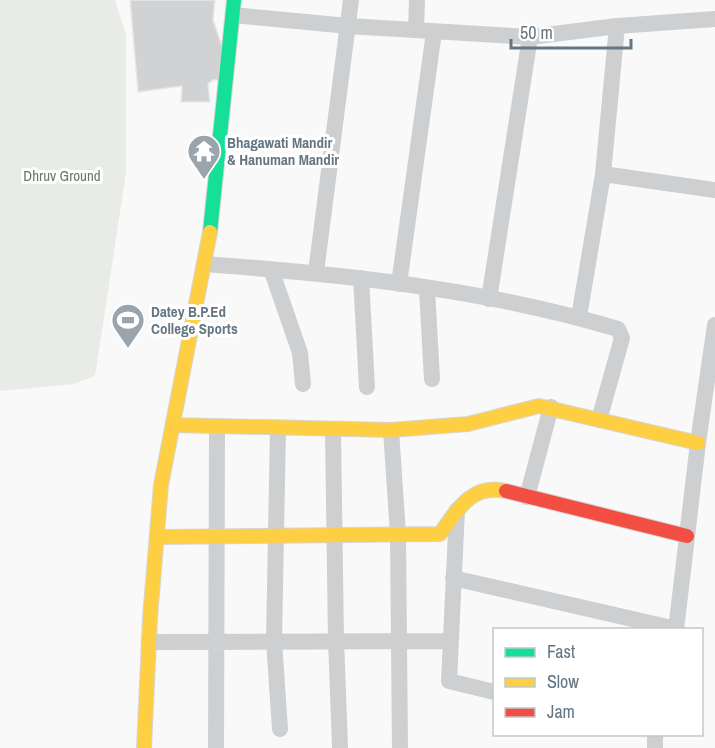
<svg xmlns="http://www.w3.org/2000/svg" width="715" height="748" font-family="'Archivo Narrow',sans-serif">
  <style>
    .green { fill: #e8ebe6 }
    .building { fill: #d0d2d3; stroke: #e8e8e8; stroke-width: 1.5 }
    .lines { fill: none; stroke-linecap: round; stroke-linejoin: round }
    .fast-casing { stroke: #d5d6d7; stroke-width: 16 }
    .slow-casing { stroke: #d5d6d7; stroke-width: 16 }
    .jam-casing { stroke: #d5d6d7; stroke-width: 16 }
    .street { stroke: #cecfd0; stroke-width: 16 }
    .fast { stroke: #16e098; stroke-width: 14 }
    .slow { stroke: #ffcf43; stroke-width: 14 }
    .jam { stroke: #f24e42; stroke-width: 14 }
    .labels { text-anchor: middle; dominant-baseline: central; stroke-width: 6; stroke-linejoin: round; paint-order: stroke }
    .poi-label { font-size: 15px; font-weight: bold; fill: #657683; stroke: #fff; text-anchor: start }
    .park-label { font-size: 15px; fill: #687a64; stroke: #fff }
  </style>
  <rect width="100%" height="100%" fill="#f9f9f9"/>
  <path class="green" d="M 0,0 L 115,0 L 126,35 L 126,173 L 95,376 L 73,384 L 0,391 Z"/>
  <path class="building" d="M 130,0 L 215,0 L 213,20 L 223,49 L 222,80 L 213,80 L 208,84 L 210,102 L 181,102 L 182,86 L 138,92 Z"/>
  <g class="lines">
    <defs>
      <path id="fast" d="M 210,232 L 234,0"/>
      <path id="slow" d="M 173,425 L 391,430 L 468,424 L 539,406 L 698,443
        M 157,537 L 440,534 C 457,510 472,483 506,491
        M 144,748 L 150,618 L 161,485 L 210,232"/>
      <path id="jam" d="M 506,491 L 687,536"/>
    </defs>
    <use href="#fast" class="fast-casing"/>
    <use href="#slow" class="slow-casing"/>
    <use href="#jam" class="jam-casing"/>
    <path class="street" d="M 233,15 L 348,26 L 530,37 L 617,26
      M 416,30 L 417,0
      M 603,174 L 715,190
      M 204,264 C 342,274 484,289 618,329 L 622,338 L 599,420
      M 271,269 L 300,353 L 303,384
      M 316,272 L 351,0
      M 361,278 L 367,387
      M 399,284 L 434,32
      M 427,289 L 432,379
      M 489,299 L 530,37
      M 579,317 L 603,174 L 617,26 L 715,19
      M 278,429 L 274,641 L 280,729
      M 333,430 L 336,640 L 340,748
      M 391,430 L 398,534 L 400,748
      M 527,497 L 551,407
      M 457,510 L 449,681 L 494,692
      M 453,578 L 676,629
      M 676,630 L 698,443 L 715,325
      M 149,642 L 450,641
      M 216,748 L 217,427
      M 655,748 L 655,734"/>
    <use href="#fast" class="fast"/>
    <use href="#slow" class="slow"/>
    <use href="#jam" class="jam"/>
  </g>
  <defs>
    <symbol id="temple-pin" viewBox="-11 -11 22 30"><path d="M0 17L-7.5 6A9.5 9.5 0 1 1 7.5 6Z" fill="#99a4ac" stroke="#fff"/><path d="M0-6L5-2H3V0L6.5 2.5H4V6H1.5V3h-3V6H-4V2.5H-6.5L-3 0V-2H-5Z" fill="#fff"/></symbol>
    <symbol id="stadium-pin" viewBox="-11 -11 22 30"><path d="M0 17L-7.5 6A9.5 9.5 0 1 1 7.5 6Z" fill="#99a4ac" stroke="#fff"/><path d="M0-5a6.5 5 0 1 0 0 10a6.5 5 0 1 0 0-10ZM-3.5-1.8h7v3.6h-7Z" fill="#fff"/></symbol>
  </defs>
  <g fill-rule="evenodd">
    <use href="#temple-pin" x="185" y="132" width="38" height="52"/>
    <use href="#stadium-pin" x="109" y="301" width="38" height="52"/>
  </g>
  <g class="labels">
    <g class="poi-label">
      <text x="227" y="142">Bhagawati Mandir<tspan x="227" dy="17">&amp; Hanuman Mandir</tspan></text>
      <text x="151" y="311">Datey B.P.Ed<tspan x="151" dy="17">College Sports</tspan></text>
    </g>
    <g class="park-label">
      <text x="62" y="175">Dhruv Ground</text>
    </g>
  </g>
  <rect x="493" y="628" width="210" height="108" fill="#ffffff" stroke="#c1c8cd" stroke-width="1.5"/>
  <rect x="505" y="648" width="30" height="9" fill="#16e098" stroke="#c1c8cd" stroke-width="1.5"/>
  <text x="547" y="658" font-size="18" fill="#657683">Fast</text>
  <rect x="505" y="678" width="30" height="9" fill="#ffcf43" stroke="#c1c8cd" stroke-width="1.5"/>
  <text x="547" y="688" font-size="18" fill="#657683">Slow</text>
  <rect x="505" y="708" width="30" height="9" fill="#f24e42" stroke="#c1c8cd" stroke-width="1.5"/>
  <text x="547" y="718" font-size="18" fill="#657683">Jam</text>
  <path d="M511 39v9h120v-9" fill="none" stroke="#657683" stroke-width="3"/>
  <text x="520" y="39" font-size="18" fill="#657683" stroke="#ffffff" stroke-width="4.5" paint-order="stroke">50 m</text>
</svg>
